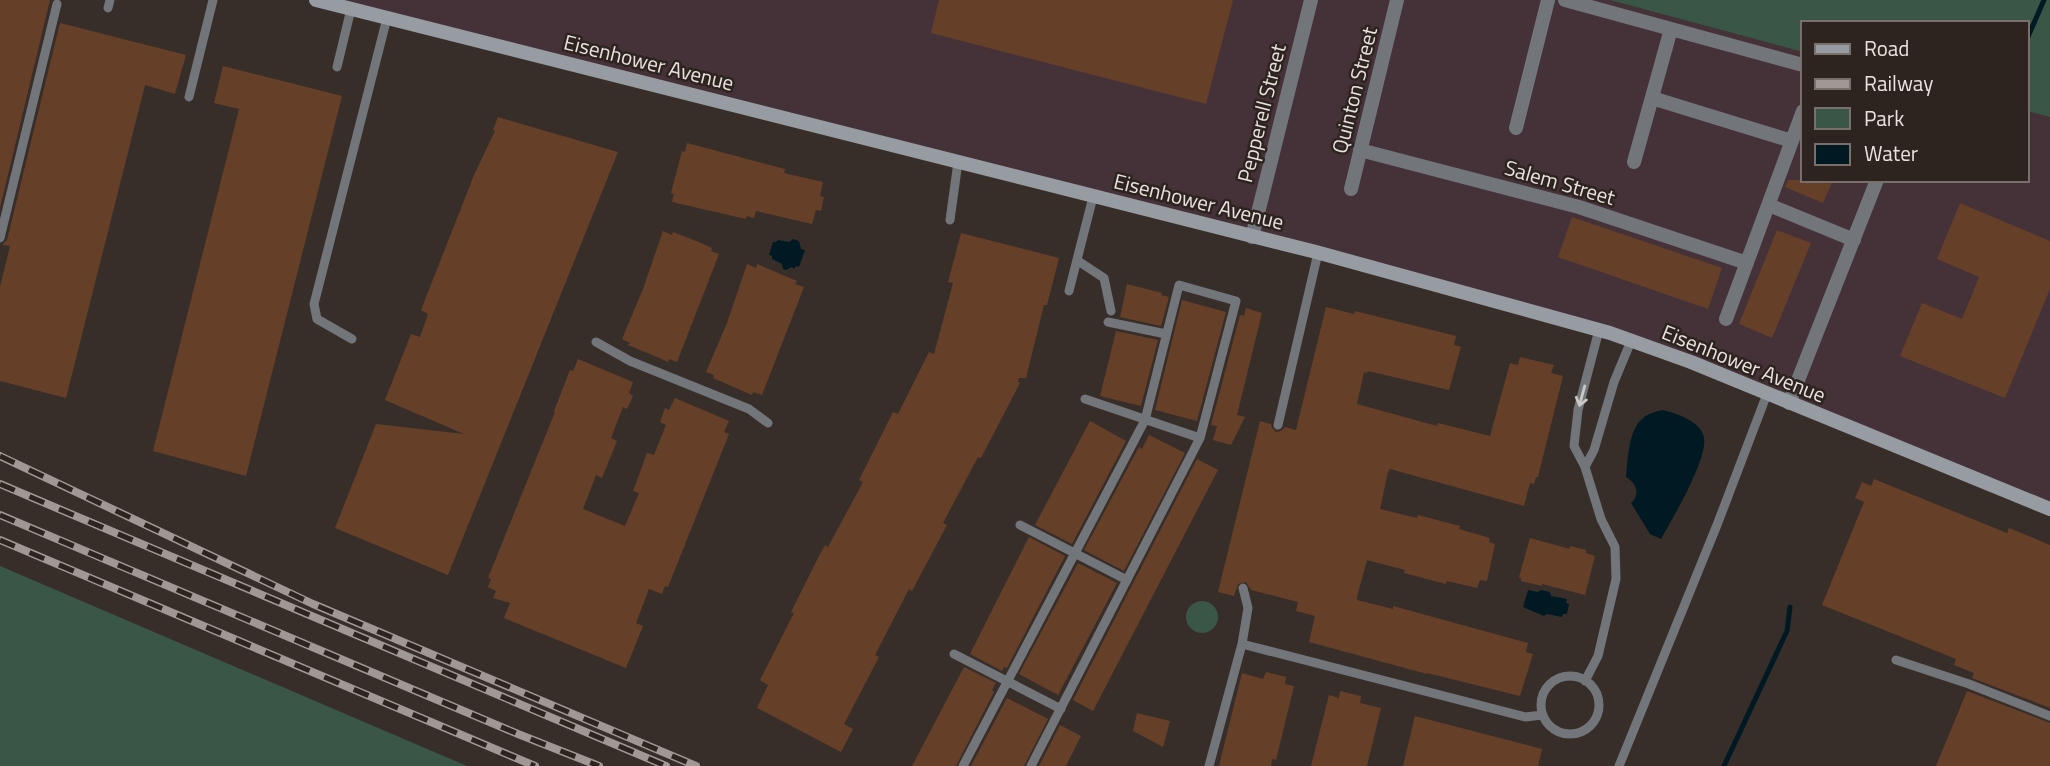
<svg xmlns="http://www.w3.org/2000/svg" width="2050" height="766" font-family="'Titillium Web',sans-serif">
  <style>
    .commercial { fill: #453239 }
    .green { fill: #3a5647 }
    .water { fill: #001923 }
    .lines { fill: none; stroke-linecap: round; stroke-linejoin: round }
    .stream { stroke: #001923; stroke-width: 5 }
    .building { fill: #663f29 }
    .service { stroke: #72757a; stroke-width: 9 }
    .minor { stroke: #72757a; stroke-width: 14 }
    .secondary { stroke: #979ca3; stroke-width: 14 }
    .rail-casing { stroke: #a09894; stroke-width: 8 }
    .rail { stroke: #2e241f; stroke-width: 5; stroke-dasharray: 16; stroke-linecap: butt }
    .oneway { stroke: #cbc7c6 }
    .labels { text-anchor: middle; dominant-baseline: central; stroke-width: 5; stroke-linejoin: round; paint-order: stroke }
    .street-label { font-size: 21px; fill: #e9e2df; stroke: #2e241f }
  </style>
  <rect width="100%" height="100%" fill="#382e29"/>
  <path class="commercial" d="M 314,0 L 1610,0 L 1803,52 L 1803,180 L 2027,180 L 2027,111 L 2031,112 L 2050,117 L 2050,509 L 1599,330 Z"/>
  <path class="green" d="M 1610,0 L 2050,0 L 2050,117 L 2027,111 L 2027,23 L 1803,23 L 1803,52 Z
    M 0,566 L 467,766 L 0,766 Z
    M1186 617a16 16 0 1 1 32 0a16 16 0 1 1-32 0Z"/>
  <path class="water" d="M 793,239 L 799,241 L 801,249 L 805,250 L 799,267 L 796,266 L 794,269 L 792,267 L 786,270 L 783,269 L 782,264 L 772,259 L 772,256 L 769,255 L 773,242 L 776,242 L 778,240 L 789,242 Z
    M 1662,410 C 1676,413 1697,420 1703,434 C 1712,453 1672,519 1661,539 L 1650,534 L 1631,503 C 1641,494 1636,483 1626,477 C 1628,460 1628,433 1641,420 C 1646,414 1655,412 1662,410 Z
    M 1528,590 L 1538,592 L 1541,590 L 1550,592 L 1551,596 L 1567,599 L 1566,603 L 1569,604 L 1567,614 L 1563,614 L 1562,617 L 1547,614 L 1544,616 L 1523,607 Z"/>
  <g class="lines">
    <path class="stream" d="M 2027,39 L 2044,0
      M 1724,766 L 1787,631 L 1790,607"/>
  </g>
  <path class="building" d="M 0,0 L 50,0 L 0,208 Z
    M 939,0 L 1233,0 L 1206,104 L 931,33 Z
    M 60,23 L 186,55 L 175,94 L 145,85 L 66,398 L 0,381 L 0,287 L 10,246 L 2,245 L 7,240 Z
    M 223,66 L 342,96 L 246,476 L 153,451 L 239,109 L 214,103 Z
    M 498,117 L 618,152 L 448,575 L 335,528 L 376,424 L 464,434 L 385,400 L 411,334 L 420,337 L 428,314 L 421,310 L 474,175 L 495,131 L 493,130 Z
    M 687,143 L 785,169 L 784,173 L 823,182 L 820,196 L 824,197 L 821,211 L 816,210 L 812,224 L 756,211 L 754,218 L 747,216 L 746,219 L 672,202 L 674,194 L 671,193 L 682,151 L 685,152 Z
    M 1788,180 L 1833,180 L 1823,203 L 1785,187 Z
    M 1960,203 L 2050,241 L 2050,289 L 2005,398 L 1900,356 L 1922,303 L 1962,319 L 1979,277 L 1937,259 Z
    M 1572,217 L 1722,268 L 1708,309 L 1558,257 Z
    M 1777,230 L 1811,243 L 1772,338 L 1739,324 Z
    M 663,231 L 672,235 L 673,232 L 701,243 L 712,248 L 711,251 L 719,254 L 677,362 L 669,359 L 668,362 L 657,357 L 628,345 L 630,343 L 622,339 L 643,289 Z
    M 961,233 L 1059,258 L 1047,305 L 1044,305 L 1026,378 L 1019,378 L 1018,382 L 1020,383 L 981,458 L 978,457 L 943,523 L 947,525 L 912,591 L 909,589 L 875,655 L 879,657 L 844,724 L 853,729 L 841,752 L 757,708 L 768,685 L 760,680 L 794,613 L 791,612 L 819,556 L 825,545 L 828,547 L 863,482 L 859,480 L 893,412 L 898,414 L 929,352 L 934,354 L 953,283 L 948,282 Z
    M 747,264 L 756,268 L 757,264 L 797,281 L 795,284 L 804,287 L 762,395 L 753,392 L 752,395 L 713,378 L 714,375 L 706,372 L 727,323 Z
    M 1127,284 L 1162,293 L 1161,295 L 1169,297 L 1161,326 L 1120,317 Z
    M 1182,300 L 1226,312 L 1197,421 L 1155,410 Z
    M 1326,307 L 1354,314 L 1355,311 L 1456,336 L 1454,345 L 1461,347 L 1449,390 L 1368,371 L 1367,373 L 1364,372 L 1357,404 L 1437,426 L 1438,423 L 1490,436 L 1510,363 L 1518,365 L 1520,357 L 1554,365 L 1551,373 L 1563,376 L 1538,477 L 1536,477 L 1534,484 L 1530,483 L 1524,506 L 1390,469 L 1388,472 L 1380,509 L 1417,518 L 1418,515 L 1460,526 L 1459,529 L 1490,538 L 1489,542 L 1495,544 L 1487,581 L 1480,580 L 1477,588 L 1447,581 L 1446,584 L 1404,573 L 1405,570 L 1367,560 L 1357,597 L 1357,600 L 1393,609 L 1393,606 L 1528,643 L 1526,652 L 1533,654 L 1520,696 L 1427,673 L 1427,674 L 1309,642 L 1315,616 L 1296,611 L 1298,602 L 1251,590 L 1246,582 L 1238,584 L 1234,596 L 1218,592 L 1260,421 L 1271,424 L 1272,428 L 1276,432 L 1281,431 L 1285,427 L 1296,430 Z
    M 1246,308 L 1262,313 L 1237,415 L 1245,417 L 1231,445 L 1213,440 L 1217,426 L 1211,425 L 1240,315 L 1244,316 Z
    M 1116,331 L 1158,340 L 1141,406 L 1100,396 Z
    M 578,359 L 633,382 L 629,393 L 633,396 L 627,409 L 623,407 L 611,438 L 617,441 L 602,478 L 596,475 L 583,509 L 625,526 L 639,493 L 633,491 L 647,453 L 654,455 L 666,425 L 660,422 L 665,408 L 669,410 L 675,398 L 729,421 L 724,432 L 729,434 L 668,587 L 665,586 L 662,594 L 649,589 L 636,623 L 643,626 L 626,668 L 504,618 L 510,603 L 493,598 L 496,591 L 488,587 L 491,579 L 488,578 L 555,412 L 554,411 L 570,370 L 573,371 Z
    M 1090,421 L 1126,441 L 1072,544 L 1035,525 Z
    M 1149,435 L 1185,453 L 1124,571 L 1084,550 L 1139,447 L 1142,449 Z
    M 1197,459 L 1218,470 L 1093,711 L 1073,700 Z
    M 1874,479 L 2007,533 L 2009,528 L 2050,545 L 2050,708 L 1972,678 L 1974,673 L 1954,665 L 1956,659 L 1822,605 L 1864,502 L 1855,498 L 1862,482 L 1871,486 Z
    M 1029,537 L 1065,556 L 1007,668 L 1004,667 L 1002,671 L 970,654 Z
    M 1530,538 L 1570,549 L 1570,546 L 1586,550 L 1586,553 L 1595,556 L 1585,595 L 1542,584 L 1542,586 L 1521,581 L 1521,578 L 1519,577 Z
    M 1078,563 L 1117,583 L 1058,695 L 1019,674 Z
    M 964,667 L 996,683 L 992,690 L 994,692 L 956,766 L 912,766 Z
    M 1266,672 L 1286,677 L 1285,684 L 1294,686 L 1276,760 L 1272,759 L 1271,766 L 1219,766 L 1242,673 L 1263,679 Z
    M 1340,691 L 1361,696 L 1360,703 L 1381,708 L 1367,766 L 1311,766 L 1329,695 L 1339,698 Z
    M 1967,691 L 2050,723 L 2050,766 L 1936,766 Z
    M 1007,698 L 1048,719 L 1024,766 L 971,766 Z
    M 1137,713 L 1170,721 L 1163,747 L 1133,731 Z
    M 1415,716 L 1542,749 L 1538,766 L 1403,766 Z
    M 1060,725 L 1081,736 L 1066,766 L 1039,766 Z"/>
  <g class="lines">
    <path class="service" d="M 108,8 L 110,0
      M 337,67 L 351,9
      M 189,97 L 213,0
      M 950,220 L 958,162
      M 0,238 L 57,4
      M 1078,261 L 1104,278 L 1111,311
      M 1069,291 L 1093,197
      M 1108,322 L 1166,334
      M 352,339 L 317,319 L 314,304 L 387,18
      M 596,342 L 630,361 L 749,409 L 768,423
      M 1085,399 L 1200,438
      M 1278,425 L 1318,253
      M 1585,467 L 1594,450 L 1614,382 L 1631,341
      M 1020,525 L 1127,580
      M 1242,644 L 1248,608 L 1243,588
      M 954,654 L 1061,709
      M 1896,660 L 1969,684 L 2050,716
      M1541 705a29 29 0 1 1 58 0a29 29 0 1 1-58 0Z
      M 1585,681 L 1598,656 L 1616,579 L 1615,547 L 1601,519 L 1585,467 L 1574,446 L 1578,410 L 1599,330
      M 963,766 L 1145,420 L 1179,285 L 1236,301 L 1200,438 L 1031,766
      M 1209,766 L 1242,644 L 1525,717 L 1543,715
      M 1619,766 L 1717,525 L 1767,394"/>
    <path class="minor" d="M 1565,0 L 1803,65
      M 1652,98 L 1792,141
      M 1516,128 L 1548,0
      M 1360,150 L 1579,207 L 1747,263
      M 1634,162 L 1671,29
      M 1351,189 L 1397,0
      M 1769,205 L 1854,240
      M 1252,237 L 1311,0
      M 1726,319 L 1803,111
      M 1789,403 L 1877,180"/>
    <path class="secondary" d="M 316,0 L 1316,252 L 1610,333 L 1691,362 L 2050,509"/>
    <defs>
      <path id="rail" d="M 0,456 L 313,604 L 696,766
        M 0,484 L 666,766
        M 0,515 L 518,734 L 599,766
        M 0,540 L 535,766"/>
    </defs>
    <use href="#rail" class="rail-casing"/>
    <use href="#rail" class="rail"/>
  </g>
  <defs><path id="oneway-shaft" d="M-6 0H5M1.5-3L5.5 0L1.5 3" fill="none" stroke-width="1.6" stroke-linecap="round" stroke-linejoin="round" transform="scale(1.75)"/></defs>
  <use class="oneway" href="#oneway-shaft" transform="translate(1582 396) rotate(105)"/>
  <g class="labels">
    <g class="street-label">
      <text transform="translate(649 62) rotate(14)">Eisenhower Avenue</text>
      <text transform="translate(1354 90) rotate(-76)">Quinton Street</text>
      <text transform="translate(1261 113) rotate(-76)">Pepperell Street</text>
      <text transform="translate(1560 182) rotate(16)">Salem Street</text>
      <text transform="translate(1199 201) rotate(14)">Eisenhower Avenue</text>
      <text transform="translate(1744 363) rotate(22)">Eisenhower Avenue</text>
    </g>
  </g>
  <rect x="1801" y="21" width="228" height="161" fill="#2e241f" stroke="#79706c" stroke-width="2"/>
  <rect x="1815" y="44" width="35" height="10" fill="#979ca3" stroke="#79706c" stroke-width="2"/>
  <text x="1864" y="56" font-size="21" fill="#e9e2df">Road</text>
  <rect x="1815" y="79" width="35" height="10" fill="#a09894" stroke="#79706c" stroke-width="2"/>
  <text x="1864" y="91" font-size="21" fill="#e9e2df">Railway</text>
  <rect x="1815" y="108" width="35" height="21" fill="#3a5647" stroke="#79706c" stroke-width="2"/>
  <text x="1864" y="126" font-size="21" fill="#e9e2df">Park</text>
  <rect x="1815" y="144" width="35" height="21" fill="#001923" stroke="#79706c" stroke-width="2"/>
  <text x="1864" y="161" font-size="21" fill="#e9e2df">Water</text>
</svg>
